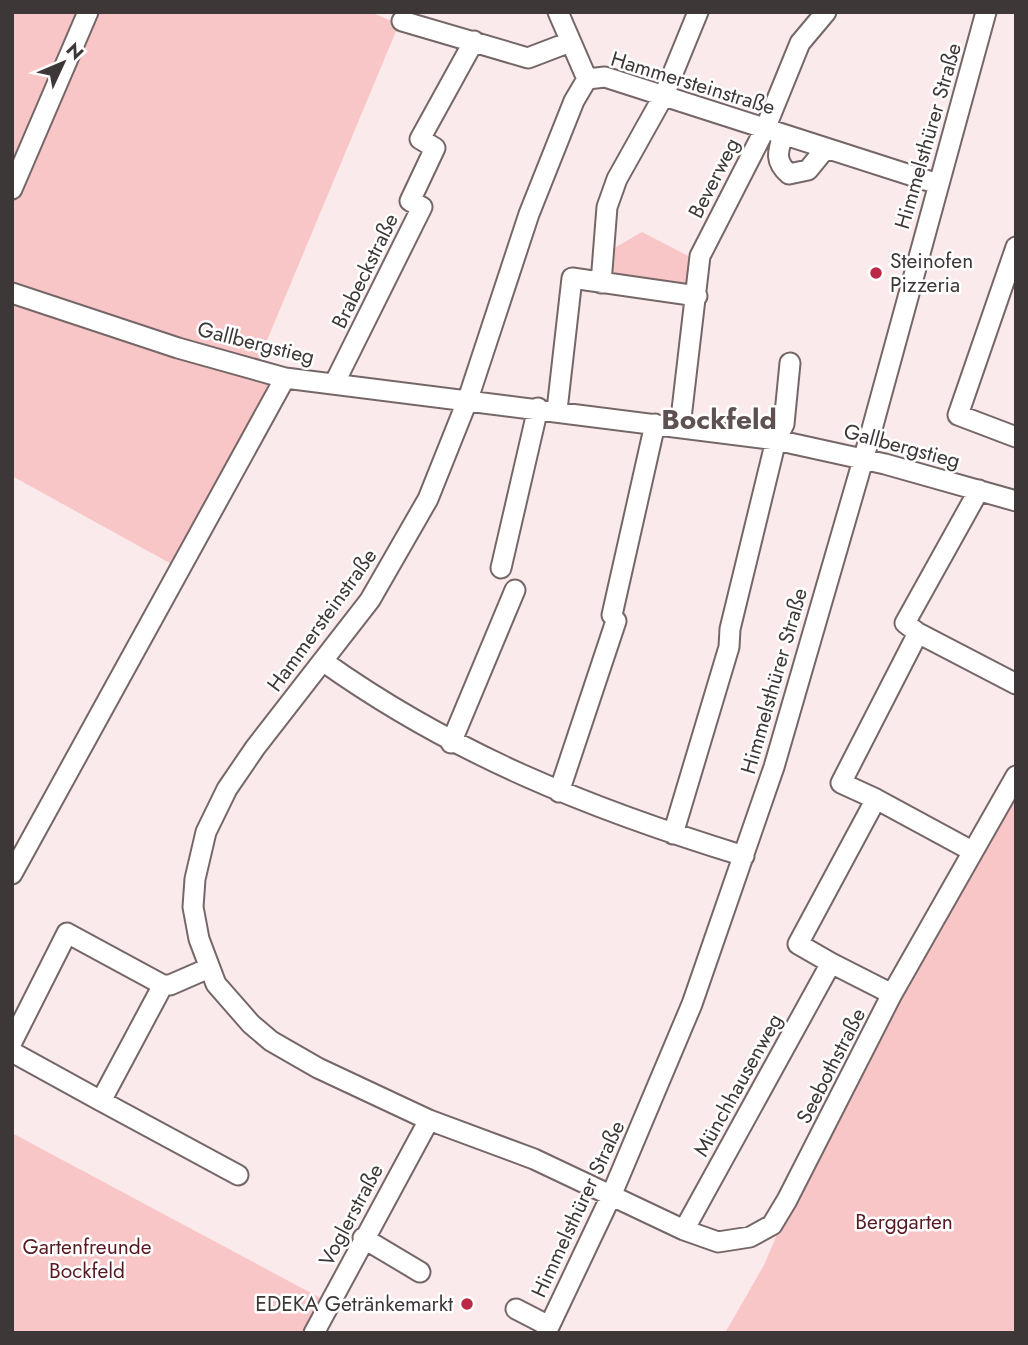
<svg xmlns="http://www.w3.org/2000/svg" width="1028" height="1345" font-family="Jost,sans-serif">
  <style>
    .green { fill: #f9c6c8 }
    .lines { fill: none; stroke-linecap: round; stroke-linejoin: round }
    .minor-casing { stroke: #756767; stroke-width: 23 }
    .minor { stroke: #fff; stroke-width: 19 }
    .poi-dot { fill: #ba2846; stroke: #fff; stroke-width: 2.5 }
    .labels { text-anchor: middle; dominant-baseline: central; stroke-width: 5; stroke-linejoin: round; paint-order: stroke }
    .street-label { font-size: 21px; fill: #3e3737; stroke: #fff }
    .poi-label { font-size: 21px; fill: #3e3737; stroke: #fff; text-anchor: start }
    .park-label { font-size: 21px; fill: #591a23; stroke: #fff }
    .district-label { font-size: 28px; font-weight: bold; fill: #5e5151; stroke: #fff }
  </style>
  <rect width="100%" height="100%" fill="#fbeaeb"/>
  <path class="green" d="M 12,12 L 370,12 L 399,24 L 253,374 L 274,383 L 175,566 L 12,476 Z
    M 642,232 L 694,259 L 691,287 L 608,277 L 609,251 Z
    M 1016,781 L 1016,1333 L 725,1333 L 764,1265 L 791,1202 Z
    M 12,1133 L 326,1301 L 309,1333 L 12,1333 Z"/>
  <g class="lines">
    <defs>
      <path id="minor" d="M 558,12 L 587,79
        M 402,21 L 528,58 L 570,42
        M 783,135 C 778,151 774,161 789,174 L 808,170 L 826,148
        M 938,184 L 605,77 L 587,79 L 574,101 L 529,214 L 468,399 L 428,499 L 370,600 L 255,748 L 227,789 L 206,832 L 195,879 L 193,907 L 199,939 L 216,984 L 251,1024 L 271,1041 L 318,1068 L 429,1120 L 534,1159 L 684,1230 L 718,1242 L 750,1237 L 772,1225 L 787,1200 L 892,994 L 1016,776
        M 12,189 L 88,12
        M 1016,247 L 958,415 L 1016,437
        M 601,283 L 607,207 L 617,179 L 664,95 L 698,12
        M 12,293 L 178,348 L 285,378 L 776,440 L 885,464 L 1016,501
        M 334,384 L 422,207 L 410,201 L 435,148 L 420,139 L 474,41
        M 557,410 L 572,278 L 697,296
        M 680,427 L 700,256 L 765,129 L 800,43 L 826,12
        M 501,568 L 538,408
        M 612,615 L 655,424
        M 918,633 L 905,623 L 979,490
        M 324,662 C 455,755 591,809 744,856
        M 451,743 L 515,590
        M 559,792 L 616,621
        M 876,799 L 841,783 L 918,633 L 1016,684
        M 673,834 L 729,647 L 730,629 L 776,440 L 784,424 L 790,363
        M 12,874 L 285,378
        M 831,963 L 798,944 L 876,799 L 972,851
        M 12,1042 L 67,933 L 163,985 L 170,985 L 209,968
        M 12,1052 L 101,1101 L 163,985
        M 101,1101 L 238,1175
        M 684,1230 L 831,963 L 892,994
        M 363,1238 L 420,1272
        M 516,1309 L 549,1326
        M 314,1333 L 429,1120
        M 546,1333 L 611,1196 L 692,1004 L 774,767 L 872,429 L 986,12"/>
    </defs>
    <use href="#minor" class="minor-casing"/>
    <use href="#minor" class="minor"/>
  </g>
  <g class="poi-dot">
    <circle cx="876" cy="273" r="7"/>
    <circle cx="467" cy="1304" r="7"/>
  </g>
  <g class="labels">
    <g class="street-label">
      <text transform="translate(693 83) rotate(17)">Hammersteinstraße</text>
      <text transform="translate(928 136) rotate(-74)">Himmelsthürer Straße</text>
      <text transform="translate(714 178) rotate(-63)">Beverweg</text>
      <text transform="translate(365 271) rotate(-64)">Brabeckstraße</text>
      <text transform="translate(256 343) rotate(14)">Gallbergstieg</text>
      <text transform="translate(902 446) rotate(15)">Gallbergstieg</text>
      <text transform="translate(322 620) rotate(-54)">Hammersteinstraße</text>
      <text transform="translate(774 681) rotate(-74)">Himmelsthürer Straße</text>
      <text transform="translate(831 1066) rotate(-63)">Seebothstraße</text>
      <text transform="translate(738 1085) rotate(-61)">Münchhausenweg</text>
      <text transform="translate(578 1209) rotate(-65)">Himmelsthürer Straße</text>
      <text transform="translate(351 1215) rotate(-62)">Voglerstraße</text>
    </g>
    <g class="poi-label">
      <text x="890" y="261">Steinofen<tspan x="890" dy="24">Pizzeria</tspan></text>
      <text x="453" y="1304" text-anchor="end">EDEKA Getränkemarkt</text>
    </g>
    <g class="park-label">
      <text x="904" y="1222">Berggarten</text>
      <text x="87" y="1247">Gartenfreunde<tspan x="87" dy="24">Bockfeld</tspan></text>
    </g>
    <g class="district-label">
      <text x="719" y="419">Bockfeld</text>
    </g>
  </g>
  <rect width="1028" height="1345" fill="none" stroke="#3e3737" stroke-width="28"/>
  <g transform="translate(63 63) rotate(46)" stroke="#ffffff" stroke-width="5" paint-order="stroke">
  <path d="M0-5L12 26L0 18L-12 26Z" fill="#3e3737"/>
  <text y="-10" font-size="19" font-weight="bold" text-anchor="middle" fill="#3e3737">N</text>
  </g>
</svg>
